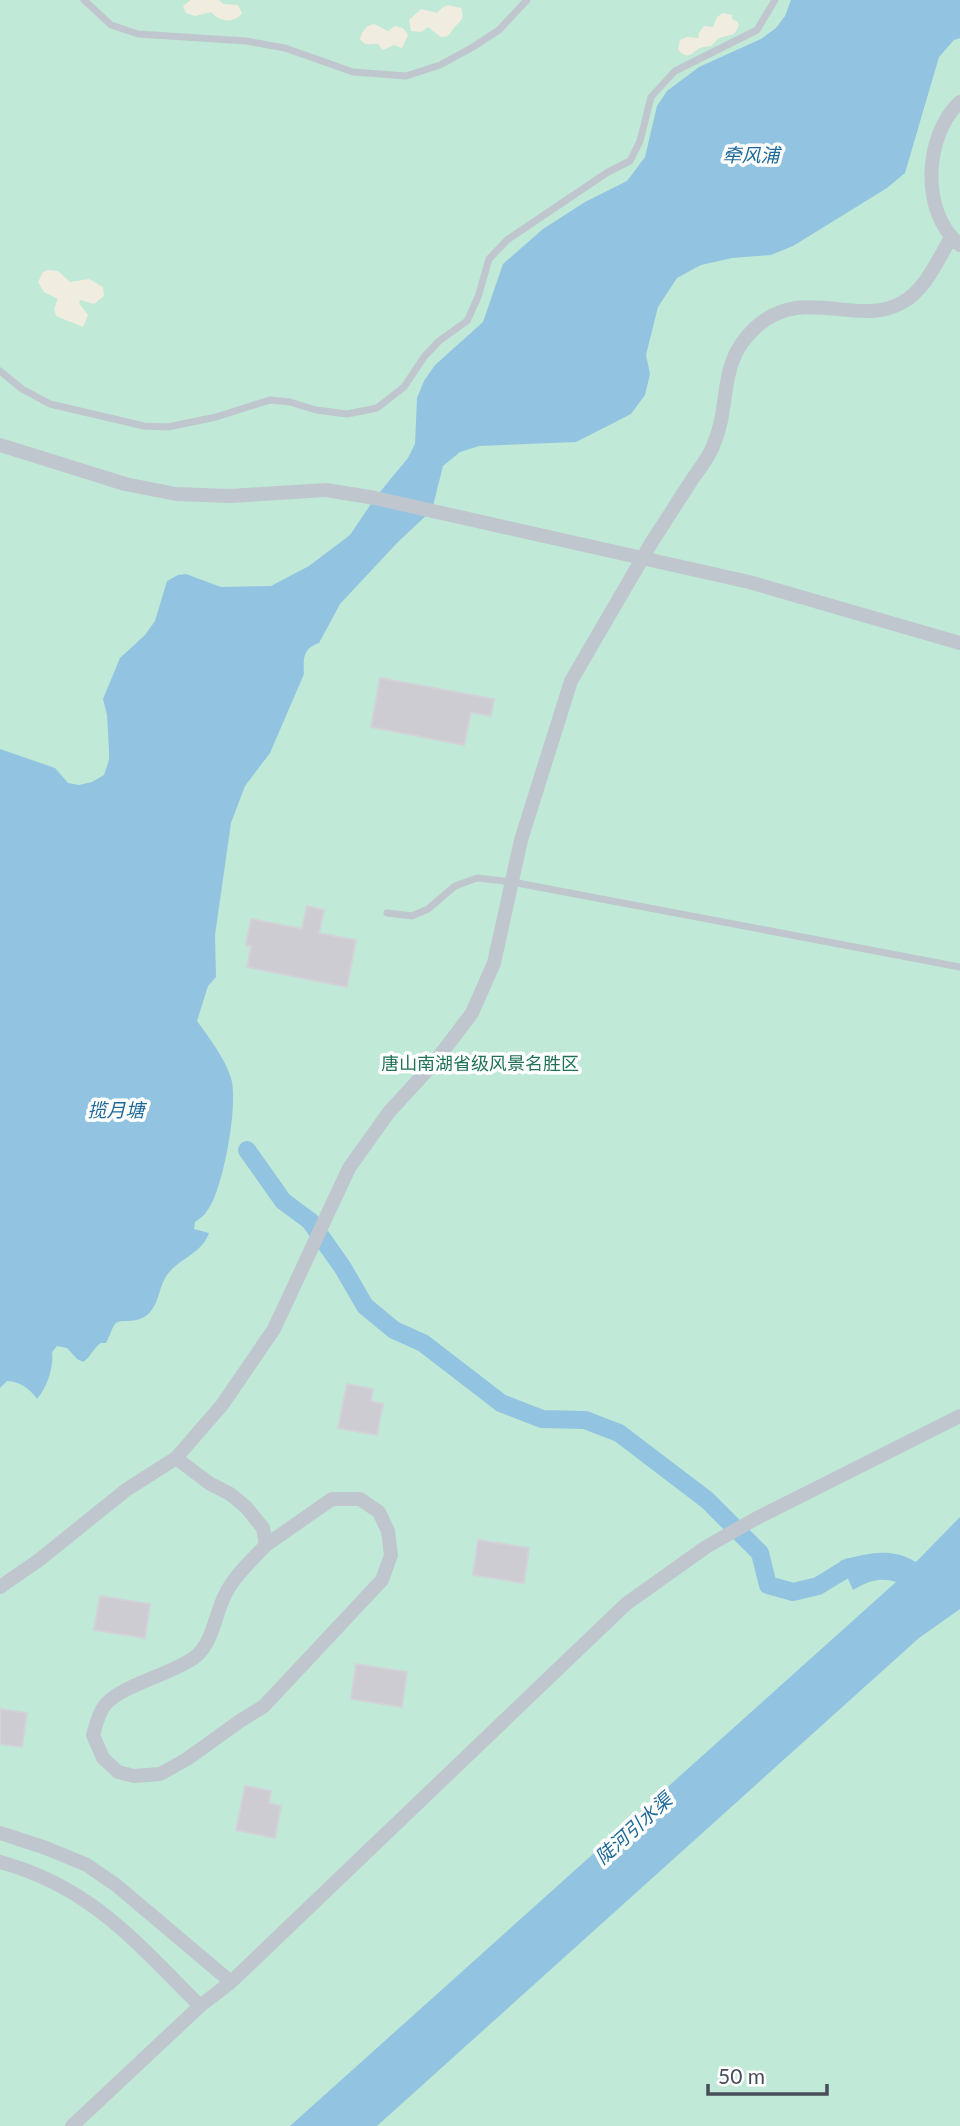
<svg xmlns="http://www.w3.org/2000/svg" width="960" height="2126" font-family="Lato,'Noto Sans SC',sans-serif">
  <style>
    .green { fill: #c0e9d7 }
    .sand { fill: #f0ede0 }
    .water { fill: #92c4e1 }
    .lines { fill: none; stroke-linecap: round; stroke-linejoin: round }
    .canal { stroke: #92c4e1; stroke-width: 18 }
    .building { fill: #ccccd2; stroke: #d2d3d8; stroke-width: 2 }
    .lane { stroke: #c0c6ce; stroke-width: 7 }
    .street { stroke: #c0c6ce; stroke-width: 14 }
    .street-bridge { stroke: #c0c6ce; stroke-width: 14 }
    .labels { text-anchor: middle; dominant-baseline: central; stroke-width: 7; stroke-linejoin: round; paint-order: stroke }
    .park-label { font-size: 18px; fill: #217257; stroke: #fff }
    .water-label { font-size: 19px; font-style: italic; fill: #1c6998; stroke: #fff }
  </style>
  <rect width="100%" height="100%" fill="#f0eeee"/>
  <path class="green" d="M 0,0 L 960,0 L 960,2126 L 0,2126 Z"/>
  <path class="sand" d="M 191,0 L 219,0 L 223,4 L 238,5 L 242,13 C 235,24 219,22 211,12 L 195,16 L 186,13 L 183,6 Z
    M 448,5 L 461,8 C 465,20 461,20 454,28 C 449,34 450,37 441,37 L 428,27 L 421,32 L 411,31 L 409,20 L 421,9 L 437,13 L 442,8 Z
    M 723,13 L 732,15 L 732,19 L 738,22 L 739,26 L 734,34 L 719,38 L 711,46 C 710,46 701,47 700,48 C 692,52 688,62 678,49 L 680,40 L 687,37 L 698,38 L 699,33 L 704,26 L 713,27 L 717,17 Z
    M 374,24 L 388,31 L 395,26 L 403,28 L 408,35 L 402,48 L 394,45 L 383,50 L 378,44 C 369,43 366,47 360,39 C 362,32 366,25 374,24 Z
    M 48,270 L 58,271 L 70,282 L 89,279 L 103,287 L 104,296 L 94,304 L 80,300 L 79,303 L 88,315 L 83,327 L 56,316 L 54,309 L 58,299 L 44,292 L 38,282 L 43,272 Z"/>
  <path class="water" d="M 791,0 L 960,0 L 960,38 L 954,40 L 939,57 L 905,173 L 887,188 L 793,246 L 771,255 L 732,258 L 701,265 L 677,278 L 658,307 L 646,355 L 650,374 L 645,395 L 631,414 L 576,442 L 479,446 L 460,452 L 443,466 L 432,510 L 397,543 L 340,604 L 319,643 C 303,648 303,659 304,674 L 270,753 L 245,786 L 231,823 L 215,935 L 216,977 L 208,986 L 197,1021 C 210,1039 224,1057 231,1078 C 239,1102 223,1192 207,1211 C 204,1216 199,1219 195,1222 L 194,1229 L 209,1233 C 202,1254 179,1258 167,1275 C 158,1288 160,1304 147,1315 C 136,1324 121,1319 116,1323 C 112,1327 109,1338 106,1343 L 101,1343 C 93,1348 91,1357 83,1362 L 77,1359 L 67,1348 L 57,1346 L 52,1352 C 54,1367 47,1387 37,1399 C 29,1388 21,1382 7,1381 L 0,1388 L 0,749 L 55,768 L 68,783 L 79,785 L 92,782 L 104,775 L 109,760 L 109,750 L 107,715 L 103,699 L 120,658 L 145,635 L 155,621 L 167,581 L 178,575 L 186,574 L 221,587 L 271,586 L 309,566 L 350,535 L 375,498 L 408,458 L 415,444 L 417,398 L 424,381 L 435,365 L 483,322 L 503,264 L 543,229 L 585,202 L 627,181 L 645,157 L 657,106 L 667,91 L 699,67 L 761,39 L 776,28 L 785,16 Z
    M 960,1517 L 960,1609 L 919,1638 L 377,2126 L 290,2126 L 896,1582 C 880,1577 868,1581 853,1590 L 840,1561 C 867,1553 891,1547 916,1562 Z"/>
  <g class="lines">
    <path class="canal" d="M 247,1150 L 283,1201 L 310,1221 L 343,1268 L 365,1306 L 394,1330 L 423,1343 L 501,1403 L 542,1419 L 585,1420 L 619,1433 L 707,1500 L 760,1553 L 768,1585 L 793,1592 L 818,1586 L 849,1567 L 867,1566"/>
  </g>
  <path class="building" d="M 380,678 L 494,699 L 491,716 L 471,712 L 464,745 L 371,727 Z
    M 307,906 L 324,910 L 319,933 L 356,940 L 347,987 L 247,967 L 251,946 L 246,945 L 251,919 L 302,929 Z
    M 347,1384 L 373,1389 L 371,1401 L 383,1404 L 377,1435 L 338,1428 Z
    M 478,1540 L 529,1548 L 524,1583 L 473,1575 Z
    M 100,1596 L 150,1604 L 145,1638 L 94,1630 Z
    M 356,1664 L 407,1672 L 402,1707 L 351,1699 Z
    M 0,1709 L 27,1713 L 22,1747 L 0,1744 Z
    M 245,1786 L 271,1791 L 269,1803 L 281,1806 L 275,1838 L 236,1830 Z"/>
  <g class="lines">
    <path class="lane" d="M 84,0 L 111,25 L 138,34 L 246,41 L 285,48 L 353,72 L 406,76 L 440,65 L 473,47 L 499,30 L 527,0
      M 0,371 L 22,389 L 50,404 L 144,426 L 168,427 L 216,417 L 270,400 L 290,402 L 316,410 L 347,414 L 377,408 L 404,387 L 424,357 L 439,341 L 467,321 L 478,297 L 489,259 L 507,240 L 608,172 L 630,161 L 640,141 L 651,97 L 675,71 L 757,30 L 775,0
      M 387,913 L 412,916 L 428,909 L 455,886 L 477,878 L 512,882 L 960,967"/>
    <path class="street" d="M 960,102 C 924,135 920,213 960,245
      M 0,445 L 125,484 L 176,494 L 230,496 L 326,490 L 375,498 L 749,582 L 960,643
      M 650,545 C 664,523 679,500 693,478 C 700,468 709,457 713,446 C 732,404 716,364 755,328 C 803,283 857,329 903,302 C 926,289 938,259 951,238
      M 176,1458 L 209,1483 L 230,1494 L 246,1507 L 263,1528 L 266,1545 C 252,1560 234,1576 225,1595 C 215,1614 213,1643 195,1657 C 171,1675 121,1685 105,1705 C 98,1714 96,1725 93,1735 L 103,1758 L 118,1772 L 134,1776 L 160,1774 L 187,1759 L 240,1721 L 264,1706 L 382,1580 L 391,1555 L 388,1531 L 379,1512 L 360,1499 L 332,1499 L 266,1545
      M 0,1587 L 39,1560 L 126,1490 L 176,1458 L 222,1405 L 274,1329 L 349,1168 L 389,1112 L 434,1063 L 472,1013 L 494,963 L 521,840 L 571,681 L 635,571
      M 0,1833 L 46,1848 L 87,1865 L 116,1885 L 231,1982
      M 0,1862 C 90,1886 137,1943 200,2006
      M 72,2126 L 200,2006 L 231,1982 L 626,1604 L 706,1547 L 757,1518 L 960,1416"/>
    <path class="street-bridge" d="M 635,571 L 650,545"/>
  </g>
  <g class="labels">
    <g class="park-label">
      <text x="480" y="1063">唐山南湖省级风景名胜区</text>
    </g>
    <g class="water-label">
      <text x="751" y="154">牵风浦</text>
      <text x="116" y="1109">揽月塘</text>
      <text transform="translate(633 1828) rotate(-42)">陡河引水渠</text>
    </g>
  </g>
  <path d="M708 2084v10h119v-10" fill="none" stroke="#484e59" stroke-width="3.5"/>
  <text x="718" y="2084" font-size="21" fill="#484e59" stroke="#ffffff" stroke-width="5" paint-order="stroke">50 m</text>
</svg>
